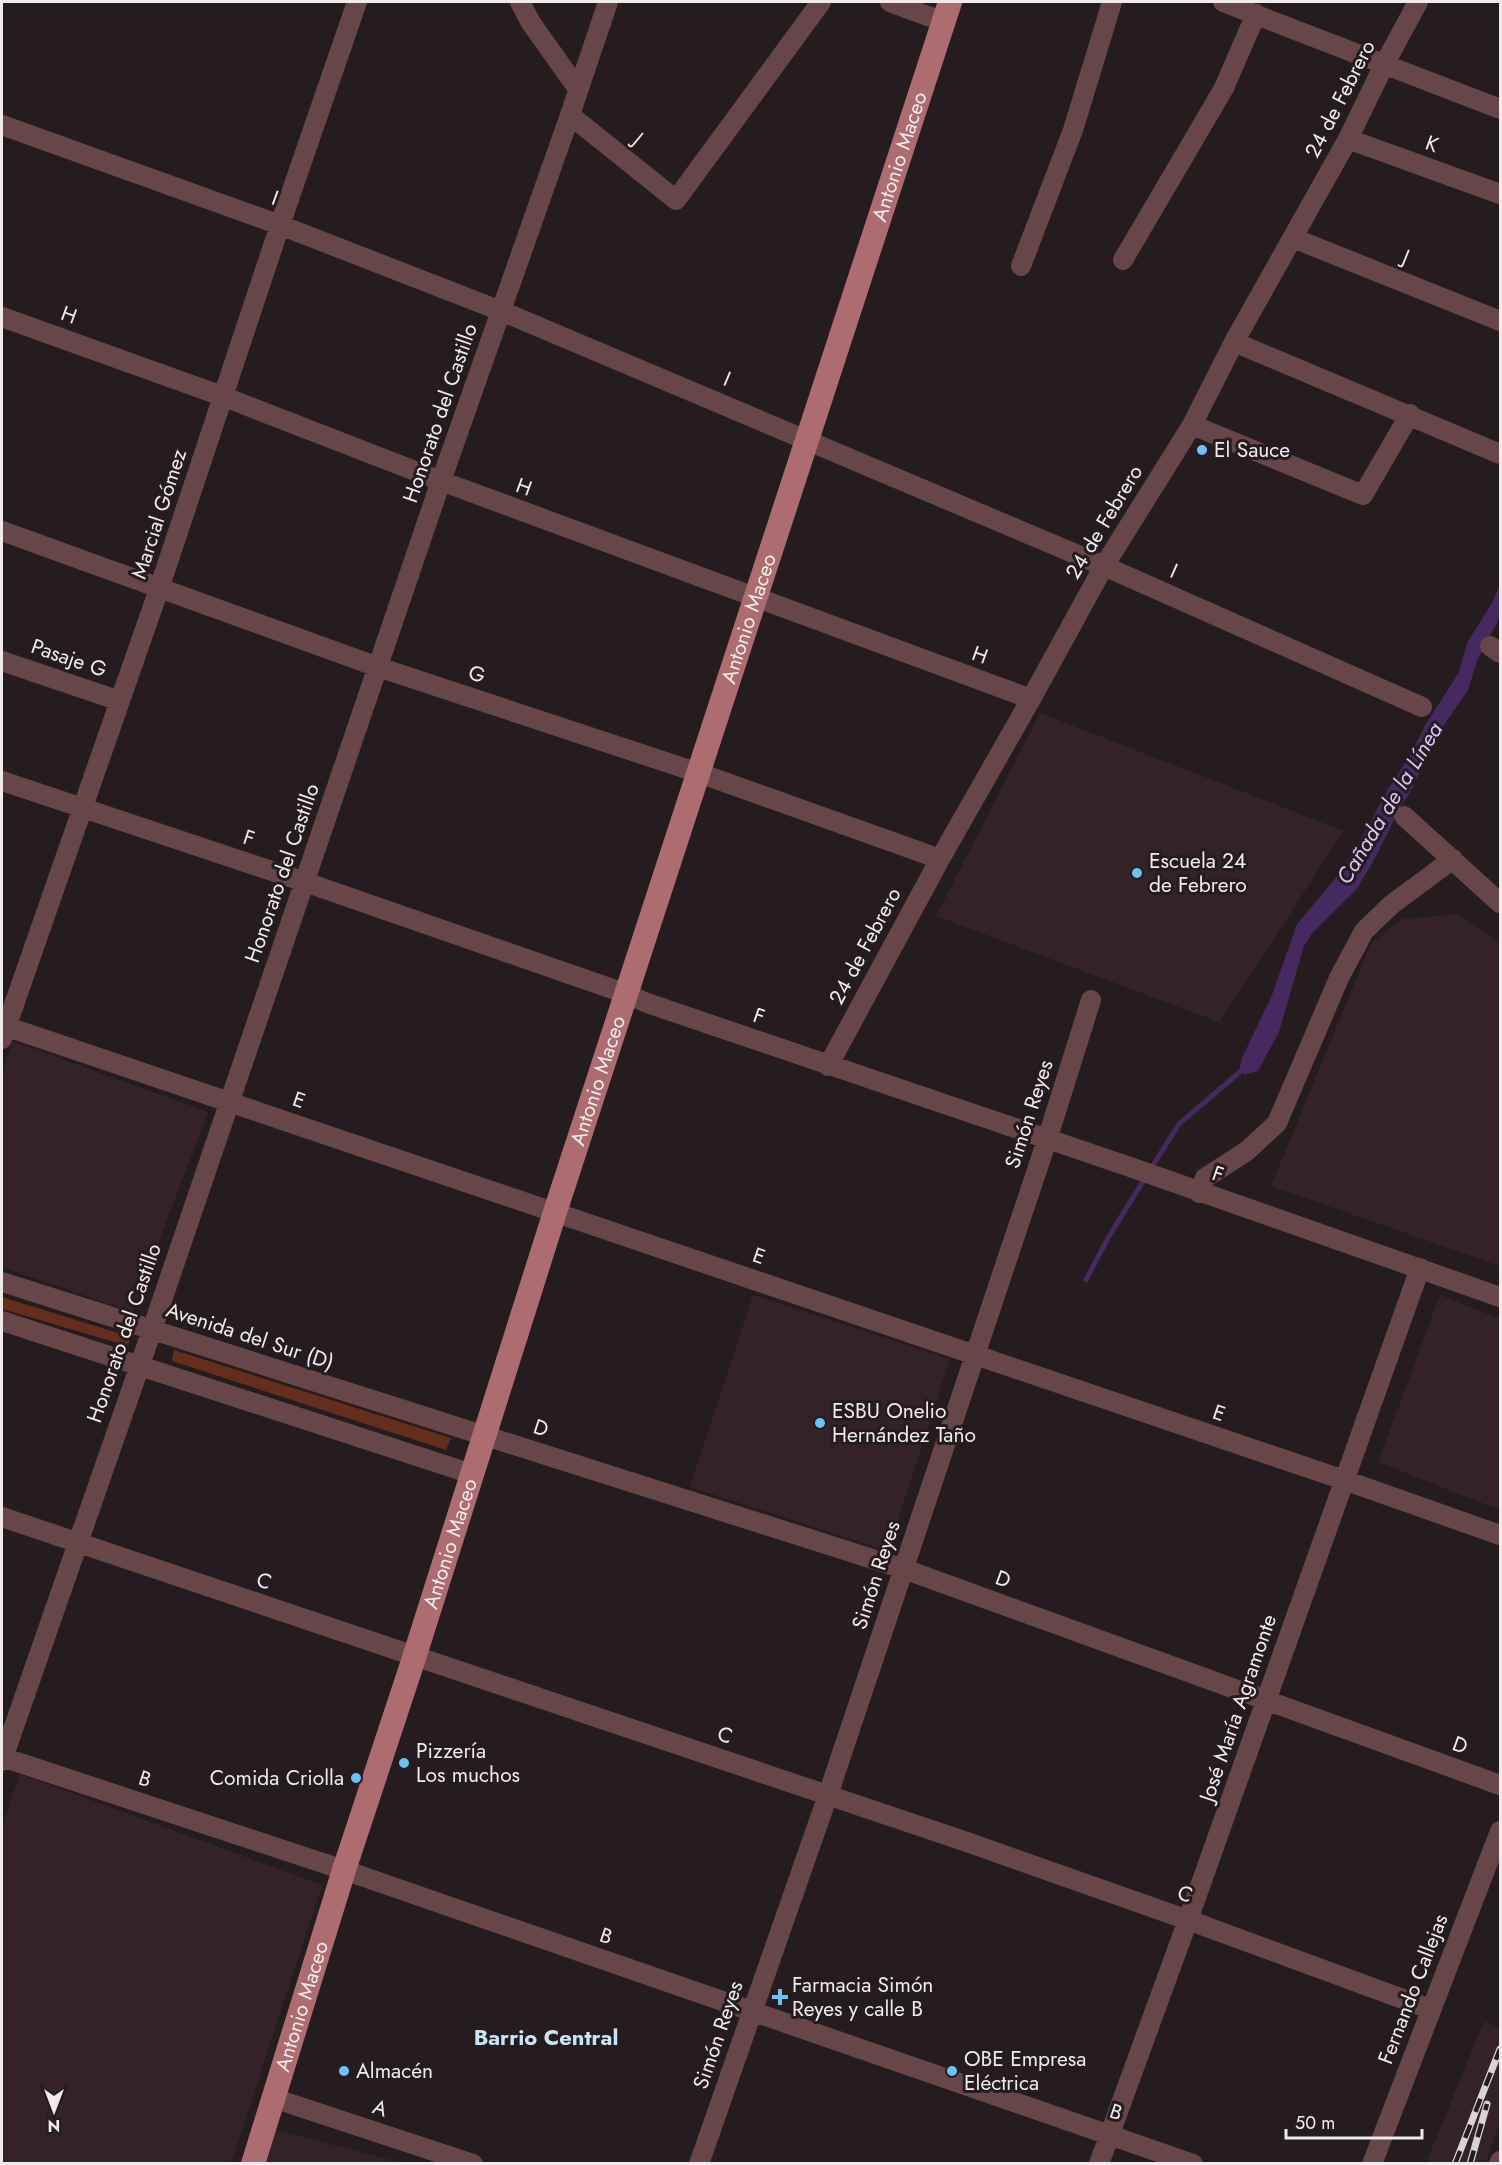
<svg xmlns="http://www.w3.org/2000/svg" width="1502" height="2165" font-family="Jost,sans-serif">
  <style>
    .built { fill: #332329 }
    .green { fill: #652e1c }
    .water { fill: #452960 }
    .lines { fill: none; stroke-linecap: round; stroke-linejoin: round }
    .stream { stroke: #452960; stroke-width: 5 }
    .minor { stroke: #664648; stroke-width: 20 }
    .major { stroke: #ac6c70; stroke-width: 24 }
    .rail-casing { stroke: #dad3d6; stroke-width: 7 }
    .rail { stroke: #251c20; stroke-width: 4.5; stroke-dasharray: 14; stroke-linecap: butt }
    .poi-dot { fill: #6dc2f3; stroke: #251c20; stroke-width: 2 }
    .labels { text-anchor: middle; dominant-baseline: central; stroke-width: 6; stroke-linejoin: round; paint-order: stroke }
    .street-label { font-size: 21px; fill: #f1eaed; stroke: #251c20 }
    .poi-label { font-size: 21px; fill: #f1eaed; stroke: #251c20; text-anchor: start }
    .water-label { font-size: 22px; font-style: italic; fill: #dac2f7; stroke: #251c20 }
    .neighbourhood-label { font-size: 22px; font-weight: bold; fill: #c7e5f7; stroke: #251c20 }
  </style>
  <rect width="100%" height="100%" fill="#251c20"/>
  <path class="built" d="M 1040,713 L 1344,831 L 1219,1022 L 936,916 Z
    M 1459,914 L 1500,944 L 1500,1266 L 1271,1186 L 1371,943 L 1402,919 Z
    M 12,1041 L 208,1112 L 132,1312 L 2,1267 L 2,1074 Z
    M 753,1295 L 950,1359 L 888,1551 L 690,1487 Z
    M 1440,1295 L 1500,1319 L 1500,1510 L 1378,1462 Z
    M 20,1774 L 322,1885 L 231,2163 L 2,2163 L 2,1827 Z
    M 1484,2021 L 1500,2028 L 1500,2120 L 1486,2163 L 1426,2163 Z
    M 276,2130 L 403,2163 L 265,2164 Z"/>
  <path class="green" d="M 2,1297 L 131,1337 L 128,1346 L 2,1309 Z
    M 174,1350 L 451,1438 L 446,1450 L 172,1361 Z"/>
  <path class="water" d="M 1500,584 L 1500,617 L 1477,661 L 1468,690 L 1440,731 L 1409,794 L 1401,806 L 1377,854 L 1357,889 L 1312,933 L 1304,946 L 1279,1032 L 1258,1071 L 1244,1075 L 1240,1068 L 1241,1060 L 1272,995 L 1297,924 L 1335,879 L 1355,850 L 1388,789 L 1411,754 L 1426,724 L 1459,672 L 1467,643 L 1492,603 Z"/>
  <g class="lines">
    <path class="stream" d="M 1150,1170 L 1179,1124 L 1247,1066
      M 1086,1280 L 1108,1238 L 1145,1178"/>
    <path class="minor" d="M 520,2 L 531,23 L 578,89
      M 890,2 L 944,22
      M 1223,2 L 1500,109
      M 570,115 L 676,200 L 821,2
      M 2,125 L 280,225 L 501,311 L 1104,566 L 1422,707
      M 1348,139 L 1500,194
      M 1293,238 L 1500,321
      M 1123,260 L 1224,88 L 1256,14
      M 1021,266 L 1073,130 L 1112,2
      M 2,317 L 222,396 L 441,481 L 1031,699
      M 1234,342 L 1500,454
      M 1192,425 L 1363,495 L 1410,414
      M 2,531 L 378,667 L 699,773 L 940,859
      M 1490,646 L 1500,653
      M 2,661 L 120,701
      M 2,781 L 305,882 L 627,994 L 647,1003 L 1133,1168 L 1500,1297
      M 1404,816 L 1500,903
      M 2,1025 L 1344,1480 L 1500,1535
      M 2,1039 L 159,589 L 280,225 L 357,2
      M 828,1066 L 940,859 L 1031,699 L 1104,566 L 1192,425 L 1234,342 L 1348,139 L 1385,63 L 1418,2
      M 1199,1193 L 1205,1178 L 1247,1151 L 1277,1123 L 1339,978 L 1364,931 L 1391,905 L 1453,859
      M 2,1282 L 904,1569 L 1500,1785
      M 2,1321 L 472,1474
      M 2,1517 L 964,1841 L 1188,1920 L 1430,2009
      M 2,1757 L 344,1870 L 1193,2164
      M 2,1761 L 140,1365 L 441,481 L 570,115 L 608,2
      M 273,2098 L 473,2164
      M 699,2164 L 828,1795 L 1047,1140 L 1091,1000
      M 1099,2164 L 1188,1920 L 1420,1268
      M 1372,2164 L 1500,1831
      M 1499,2164 L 1500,2161"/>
    <path class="major" id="s1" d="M 253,2164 L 344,1870 L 414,1658 L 555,1212 L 950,2"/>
    <defs>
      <path id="rail" d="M 1455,2164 L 1500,2049
        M 1470,2164 L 1487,2104"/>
    </defs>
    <use href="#rail" class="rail-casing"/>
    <use href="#rail" class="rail"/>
  </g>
  <g class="poi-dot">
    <circle cx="1202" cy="450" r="6"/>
    <circle cx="1137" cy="873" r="6"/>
    <circle cx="820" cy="1423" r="6"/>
    <circle cx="404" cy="1763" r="6"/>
    <circle cx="356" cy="1778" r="6"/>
    <path d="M777 1988h6v6h6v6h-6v6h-6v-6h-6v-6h6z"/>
    <circle cx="344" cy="2071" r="6"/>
    <circle cx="952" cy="2071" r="6"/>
  </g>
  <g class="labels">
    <g class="street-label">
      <text transform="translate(1340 99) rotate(-63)">24 de Febrero</text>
      <text transform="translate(638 139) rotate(39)">J</text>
      <text transform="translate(1432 144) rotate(20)">K</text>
      <text stroke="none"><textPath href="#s1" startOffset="2109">Antonio Maceo</textPath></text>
      <text transform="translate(275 198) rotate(20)">I</text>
      <text transform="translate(1406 257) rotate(22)">J</text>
      <text transform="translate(69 315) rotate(20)">H</text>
      <text transform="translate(727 379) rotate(23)">I</text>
      <text transform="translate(440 413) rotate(-71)">Honorato del Castillo</text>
      <text transform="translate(524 487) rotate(20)">H</text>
      <text transform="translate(159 514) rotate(-72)">Marcial Gómez</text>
      <text transform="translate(1104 522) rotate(-59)">24 de Febrero</text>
      <text transform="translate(1174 571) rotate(24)">I</text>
      <text stroke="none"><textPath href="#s1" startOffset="1623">Antonio Maceo</textPath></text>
      <text transform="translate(980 655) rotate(20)">H</text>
      <text transform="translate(69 658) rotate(19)">Pasaje G</text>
      <text transform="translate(477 674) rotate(18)">G</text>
      <text transform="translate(249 838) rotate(18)">F</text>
      <text transform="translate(282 873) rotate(-71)">Honorato del Castillo</text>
      <text transform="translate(865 946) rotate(-62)">24 de Febrero</text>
      <text transform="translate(759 1016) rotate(19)">F</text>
      <text stroke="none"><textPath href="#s1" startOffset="1137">Antonio Maceo</textPath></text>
      <text transform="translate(299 1100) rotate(19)">E</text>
      <text transform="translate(1029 1114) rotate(-72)">Simón Reyes</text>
      <text transform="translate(1218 1174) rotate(19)">F</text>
      <text transform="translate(759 1256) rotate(19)">E</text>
      <text transform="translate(124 1333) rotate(-71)">Honorato del Castillo</text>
      <text transform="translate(250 1336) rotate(18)">Avenida del Sur (D)</text>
      <text transform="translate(1219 1413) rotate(19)">E</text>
      <text transform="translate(541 1428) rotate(18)">D</text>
      <text stroke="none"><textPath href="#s1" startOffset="651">Antonio Maceo</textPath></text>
      <text transform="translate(876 1575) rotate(-72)">Simón Reyes</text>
      <text transform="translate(1003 1579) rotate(20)">D</text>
      <text transform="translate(264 1581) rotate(19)">C</text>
      <text transform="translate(1238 1708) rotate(-71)">José María Agramonte</text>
      <text transform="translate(725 1735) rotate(18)">C</text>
      <text transform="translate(1460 1745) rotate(20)">D</text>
      <text transform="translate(145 1779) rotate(18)">B</text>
      <text transform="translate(1185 1894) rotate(19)">C</text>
      <text transform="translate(606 1936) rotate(19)">B</text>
      <text transform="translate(1413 1989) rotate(-69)">Fernando Callejas</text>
      <text stroke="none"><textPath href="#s1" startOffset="165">Antonio Maceo</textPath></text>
      <text transform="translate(718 2035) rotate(-71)">Simón Reyes</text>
      <text transform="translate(380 2108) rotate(18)">A</text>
      <text transform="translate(1116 2112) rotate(19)">B</text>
    </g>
    <g class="poi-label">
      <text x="1214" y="450">El Sauce</text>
      <text x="1149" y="861">Escuela 24<tspan x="1149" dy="24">de Febrero</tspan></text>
      <text x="832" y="1411">ESBU Onelio<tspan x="832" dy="24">Hernández Taño</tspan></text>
      <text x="416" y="1751">Pizzería<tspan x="416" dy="24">Los muchos</tspan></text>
      <text x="344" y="1778" text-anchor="end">Comida Criolla</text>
      <text x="792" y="1985">Farmacia Simón<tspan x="792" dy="24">Reyes y calle B</tspan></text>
      <text x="964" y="2059">OBE Empresa<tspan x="964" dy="24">Eléctrica</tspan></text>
      <text x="356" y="2071">Almacén</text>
    </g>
    <g class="water-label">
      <text transform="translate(1389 803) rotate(-59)">Cañada de la Línea</text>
    </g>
    <g class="neighbourhood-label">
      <text x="546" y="2037">Barrio Central</text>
    </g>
  </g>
  <rect width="1502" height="2165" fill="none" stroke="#f1eaed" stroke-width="6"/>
  <g transform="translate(54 2111) rotate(180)" stroke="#251c20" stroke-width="4.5" paint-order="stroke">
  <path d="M0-4.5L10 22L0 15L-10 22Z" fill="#f1eaed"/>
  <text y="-9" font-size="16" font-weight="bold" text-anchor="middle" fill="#f1eaed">N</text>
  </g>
  <path d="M1286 2129v9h136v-9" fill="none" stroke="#f1eaed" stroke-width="3"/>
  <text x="1295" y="2129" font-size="18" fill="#f1eaed" stroke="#251c20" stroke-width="4.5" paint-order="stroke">50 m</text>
</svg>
